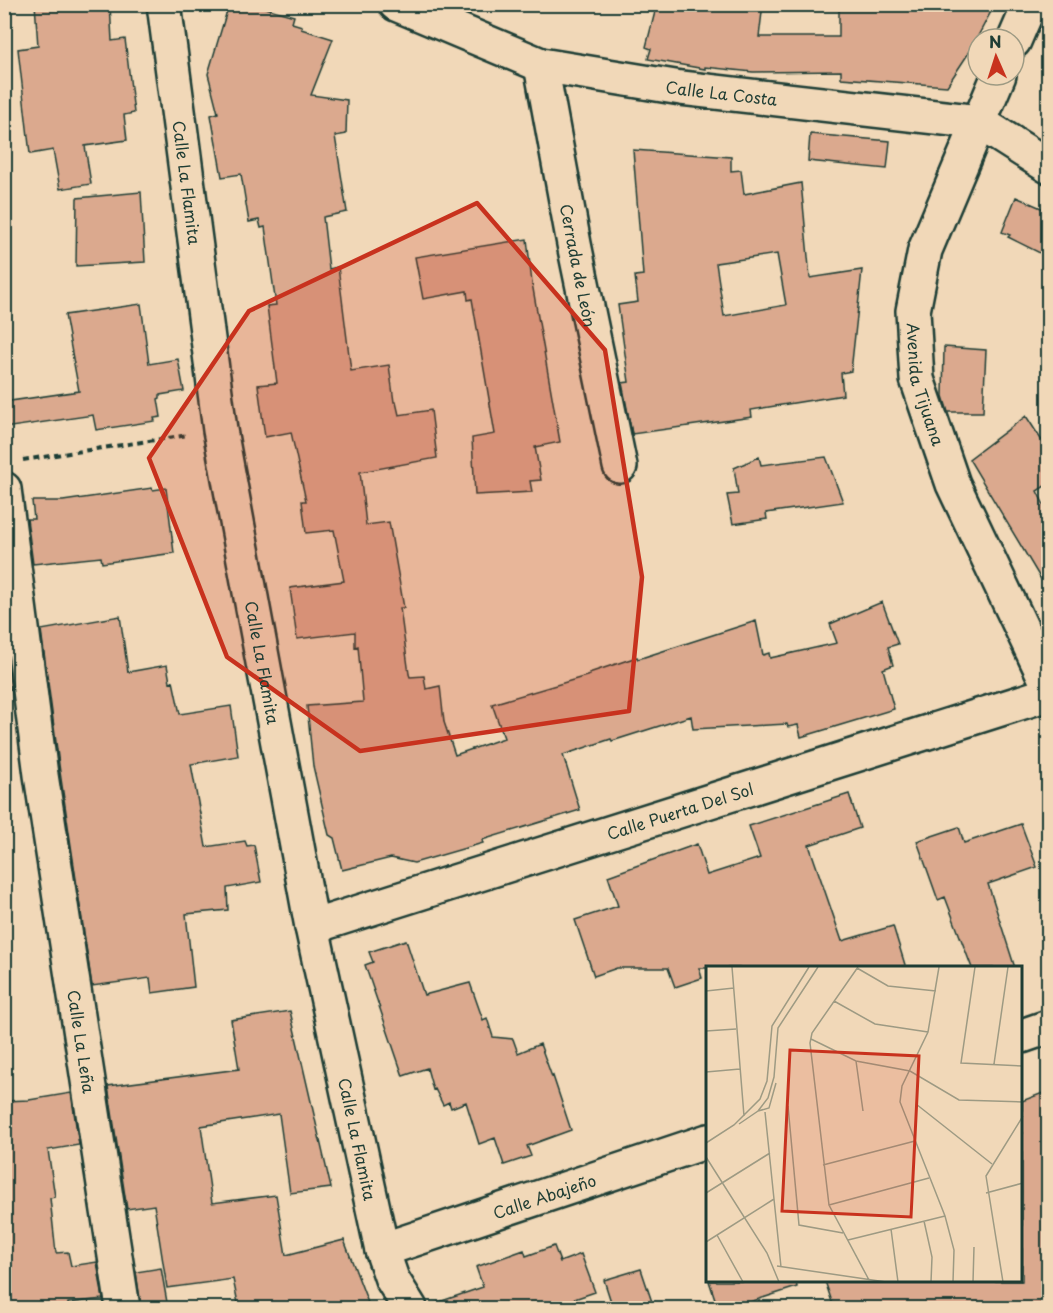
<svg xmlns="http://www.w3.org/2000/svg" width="1053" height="1313" font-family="'Playpen Sans',sans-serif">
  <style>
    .building { fill: #dba98e; stroke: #1f3d34; stroke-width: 1.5; fill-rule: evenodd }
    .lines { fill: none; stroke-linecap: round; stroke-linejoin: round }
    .minor-casing { stroke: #1f3d34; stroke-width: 38 }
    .path { stroke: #1f3d34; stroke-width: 4; stroke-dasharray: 6 4.5; stroke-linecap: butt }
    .minor { stroke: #f1d8b8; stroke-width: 33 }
    .marked { fill: #c8321e; fill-opacity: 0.2; stroke: #c8321e; stroke-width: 4.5; stroke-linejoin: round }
    .labels { text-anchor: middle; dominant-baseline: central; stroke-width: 4.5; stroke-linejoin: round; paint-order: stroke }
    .street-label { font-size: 16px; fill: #1f3d34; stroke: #f1d8b8 }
    .inset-road { fill: none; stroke: #9d9a83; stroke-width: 1.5 }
    .view { fill: #c8321e; fill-opacity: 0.15; stroke: #c8321e; stroke-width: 3 }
    .inset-edge { fill: none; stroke: #1f3d34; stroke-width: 3 }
  </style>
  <rect width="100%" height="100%" fill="#f1d8b8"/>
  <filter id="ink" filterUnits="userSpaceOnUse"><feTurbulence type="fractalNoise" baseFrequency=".0167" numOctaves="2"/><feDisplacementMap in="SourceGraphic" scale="12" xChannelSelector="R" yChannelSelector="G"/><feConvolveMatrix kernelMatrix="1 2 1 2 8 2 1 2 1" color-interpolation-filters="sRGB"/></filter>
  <g filter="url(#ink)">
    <path class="building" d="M 35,4 L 110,4 L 112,41 L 125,39 L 134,113 L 124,115 L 127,140 L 85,146 L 91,184 L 60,189 L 53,150 L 30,154 L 18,49 L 38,46 Z
      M 229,4 L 252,4 L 294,16 L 292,23 L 302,26 L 301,29 L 333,39 L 311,95 L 347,100 L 346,134 L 335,136 L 347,212 L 323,217 L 329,269 L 338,267 L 351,371 L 389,365 L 394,402 L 396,402 L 399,415 L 431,410 L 437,458 L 360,472 L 366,525 L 389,522 L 404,608 L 400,608 L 409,674 L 410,677 L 424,676 L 426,689 L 440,686 L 444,722 L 455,755 L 504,738 L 492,704 L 590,675 L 589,673 L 637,657 L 638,659 L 756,621 L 763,655 L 769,653 L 770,658 L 837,643 L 830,624 L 882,602 L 898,644 L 888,647 L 893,665 L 883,669 L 894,709 L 801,737 L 798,725 L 788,727 L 787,724 L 693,729 L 691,716 L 612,741 L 611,739 L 563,755 L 580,810 L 482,840 L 483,843 L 414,863 L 391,858 L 342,870 L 334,838 L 329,835 L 313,766 L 307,706 L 363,702 L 358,646 L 355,647 L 355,632 L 297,639 L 290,588 L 344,581 L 334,530 L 306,533 L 302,501 L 306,501 L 291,432 L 265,437 L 258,385 L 277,383 L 267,306 L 276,305 L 265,227 L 261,228 L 259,220 L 249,222 L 241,174 L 222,177 L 211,115 L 218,113 L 208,74 Z
      M 657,4 L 763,4 L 759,37 L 839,37 L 839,4 L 995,4 L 970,51 L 947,86 L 841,78 L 841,71 L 753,72 L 705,67 L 705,69 L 648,59 L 651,49 L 646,47 Z
      M 810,134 L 890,141 L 887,169 L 808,161 Z
      M 633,150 L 731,157 L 731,171 L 741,170 L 744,194 L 801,183 L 810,278 L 862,270 L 851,371 L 841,373 L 843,395 L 751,410 L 752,417 L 632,434 L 622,383 L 629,382 L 618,305 L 638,302 L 635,276 L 643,275 ZM 777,254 L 786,305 L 724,316 L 716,263 Z
      M 141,192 L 145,262 L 76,266 L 77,198 Z
      M 1016,197 L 1048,211 L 1048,257 L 1008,237 L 1010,235 L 1002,232 Z
      M 527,239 L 532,283 L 560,442 L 535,447 L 541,480 L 530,481 L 532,492 L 475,495 L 472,438 L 495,434 L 472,299 L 468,300 L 467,291 L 423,299 L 415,257 Z
      M 141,304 L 149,364 L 178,359 L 184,391 L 160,395 L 160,398 L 158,399 L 161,417 L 154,418 L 155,421 L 96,430 L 93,415 L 4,428 L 4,402 L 79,391 L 65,315 Z
      M 944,347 L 986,350 L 983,412 L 948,412 L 943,396 Z
      M 1026,416 L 1048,450 L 1048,484 L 1037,491 L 1048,513 L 1048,591 L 969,459 Z
      M 759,457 L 761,465 L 826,457 L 843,502 L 766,513 L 767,519 L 733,524 L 727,495 L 738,494 L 734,468 Z
      M 152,488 L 153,490 L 166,488 L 174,553 L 102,563 L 101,557 L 33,564 L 27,519 L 34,519 L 32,501 L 63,501 Z
      M 120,616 L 128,672 L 167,665 L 170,682 L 173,681 L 180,714 L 231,706 L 238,756 L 191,764 L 206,847 L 245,841 L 247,846 L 254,845 L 261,882 L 227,888 L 228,910 L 186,914 L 194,987 L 152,993 L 150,978 L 92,986 L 60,772 L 41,630 Z
      M 4,641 L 11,689 L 4,690 Z
      M 849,794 L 860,828 L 809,845 L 842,941 L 893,926 L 906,968 L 699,968 L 702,978 L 675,987 L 668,968 L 617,968 L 594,976 L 575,920 L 618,906 L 608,876 L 697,844 L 707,875 L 760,858 L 749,826 Z
      M 1021,824 L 1037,867 L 988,884 L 1015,968 L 972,968 L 945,897 L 938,900 L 917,841 L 959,827 L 964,843 Z
      M 406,940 L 424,995 L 470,983 L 483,1020 L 487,1018 L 493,1037 L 513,1039 L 518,1053 L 540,1044 L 552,1077 L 553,1076 L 571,1130 L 527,1146 L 531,1156 L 504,1165 L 495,1138 L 479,1144 L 466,1102 L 451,1108 L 449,1102 L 443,1105 L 435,1089 L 433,1090 L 427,1068 L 403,1076 L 365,965 L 373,962 L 369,952 Z
      M 290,1011 L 331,1188 L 290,1193 L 279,1114 L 201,1126 L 212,1203 L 276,1195 L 286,1255 L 344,1240 L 370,1308 L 239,1308 L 233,1279 L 167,1288 L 154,1205 L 127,1209 L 108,1086 L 239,1069 L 231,1020 Z
      M 1048,1091 L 1048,1308 L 834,1308 L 825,1281 L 1022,1281 L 1022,1101 Z
      M 71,1093 L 79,1145 L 48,1150 L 55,1197 L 50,1198 L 56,1253 L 68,1252 L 71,1266 L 97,1262 L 103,1299 L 68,1303 L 68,1308 L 4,1308 L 4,1101 L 29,1100 Z
      M 554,1246 L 560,1262 L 581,1254 L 595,1292 L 548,1308 L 434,1308 L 433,1304 L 483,1287 L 476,1267 L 524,1250 L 526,1256 Z
      M 161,1268 L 168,1308 L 141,1308 L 136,1272 Z
      M 641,1269 L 654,1308 L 613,1308 L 604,1280 Z
      M 709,1281 L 796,1281 L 797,1287 L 731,1308 L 718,1308 Z"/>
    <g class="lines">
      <defs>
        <g id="minor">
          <path id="s1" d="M 164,4 L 220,430 L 312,927 L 382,1250 L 392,1279 L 410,1308"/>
          <path id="s2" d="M 396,4 L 541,65 L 681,88 L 979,122 L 1048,166"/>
          <path d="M 1014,41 L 1030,4"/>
          <path id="s3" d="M 541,65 L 574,244 L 620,466"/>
          <path id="s4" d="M 999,75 L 925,250 L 913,311 L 917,379 L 953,484 L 1048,684"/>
          <path id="s5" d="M 4,489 L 41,775 L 123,1308"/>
          <path id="s6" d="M 312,927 L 1048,694"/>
          <path d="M 1022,1036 L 1048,1027"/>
          <path id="s7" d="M 382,1250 L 708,1141"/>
        </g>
      </defs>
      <use href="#minor" class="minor-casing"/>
      <path class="path" d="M 23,460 L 188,435"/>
      <use href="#minor" class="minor"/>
    </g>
  </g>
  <path class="marked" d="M 477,203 L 605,350 L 642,577 L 629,711 L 360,751 L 227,657 L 149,458 L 249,311 Z"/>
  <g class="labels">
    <g class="street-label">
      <text stroke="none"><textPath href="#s2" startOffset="340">Calle La Costa</textPath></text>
      <text stroke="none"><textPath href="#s1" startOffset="180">Calle La Flamita</textPath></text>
      <text stroke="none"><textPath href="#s3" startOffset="204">Cerrada de León</textPath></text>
      <text stroke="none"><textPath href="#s4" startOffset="327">Avenida Tijuana</textPath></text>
      <text stroke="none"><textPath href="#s1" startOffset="666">Calle La Flamita</textPath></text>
      <text stroke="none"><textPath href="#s6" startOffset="386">Calle Puerta Del Sol</textPath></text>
      <text stroke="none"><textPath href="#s5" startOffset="558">Calle La Leña</textPath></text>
      <text stroke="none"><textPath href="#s1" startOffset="1152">Calle La Flamita</textPath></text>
      <text stroke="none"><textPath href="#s7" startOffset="171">Calle Abajeño</textPath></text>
    </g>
  </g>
  <g transform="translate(706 966)">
    <rect width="316" height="316" fill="#f1d8b8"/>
    <path class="inset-road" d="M 26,1 L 38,150M 152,1 L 106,67 L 104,77 L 123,239 L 163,314M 233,1 L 222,66 L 196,120 L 194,136 L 239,250 L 248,284 L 247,316M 269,1 L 255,97 L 317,100M 151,2 L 182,20 L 230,25M 0,25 L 28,22M 128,35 L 169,58 L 222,66M 0,65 L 30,63M 105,73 L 150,95 L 204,105 L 253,134 L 317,136M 150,95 L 157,145M 288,98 L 302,1M 0,106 L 34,103M 210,138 L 286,198M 82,140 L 93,259 L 137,267M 52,145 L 63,142 L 70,117M 59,146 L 75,301M 33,158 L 52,145 L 62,132 L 68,111 L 72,62 L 112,1M 0,177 L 28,159 L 54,133 L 61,115 L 66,60 L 103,1M 0,191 L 61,287 L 73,316M 117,199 L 209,175M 0,227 L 64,187M 280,227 L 317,217M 123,239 L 223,212M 218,255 L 226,291 L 225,316M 185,263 L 192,316M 11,269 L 37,316M 142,274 L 239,250M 0,276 L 68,233M 71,300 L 180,316M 267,316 L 268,281M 297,316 L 280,210 L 317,150"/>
    <path class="view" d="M 84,84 L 213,90 L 205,251 L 76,245 Z"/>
    <rect width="316" height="316" class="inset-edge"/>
  </g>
  <rect width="1053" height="1313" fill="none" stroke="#f1d8b8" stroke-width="24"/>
  <rect x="12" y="12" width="1029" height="1289" fill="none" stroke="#1f3d34" stroke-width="2" filter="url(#ink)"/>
  <g transform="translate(996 57) rotate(357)"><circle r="28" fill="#f1d8b8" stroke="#9d9a83" stroke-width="1.5"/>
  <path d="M0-4.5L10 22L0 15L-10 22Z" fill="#c8321e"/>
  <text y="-9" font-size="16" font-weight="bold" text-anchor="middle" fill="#1f3d34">N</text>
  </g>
</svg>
